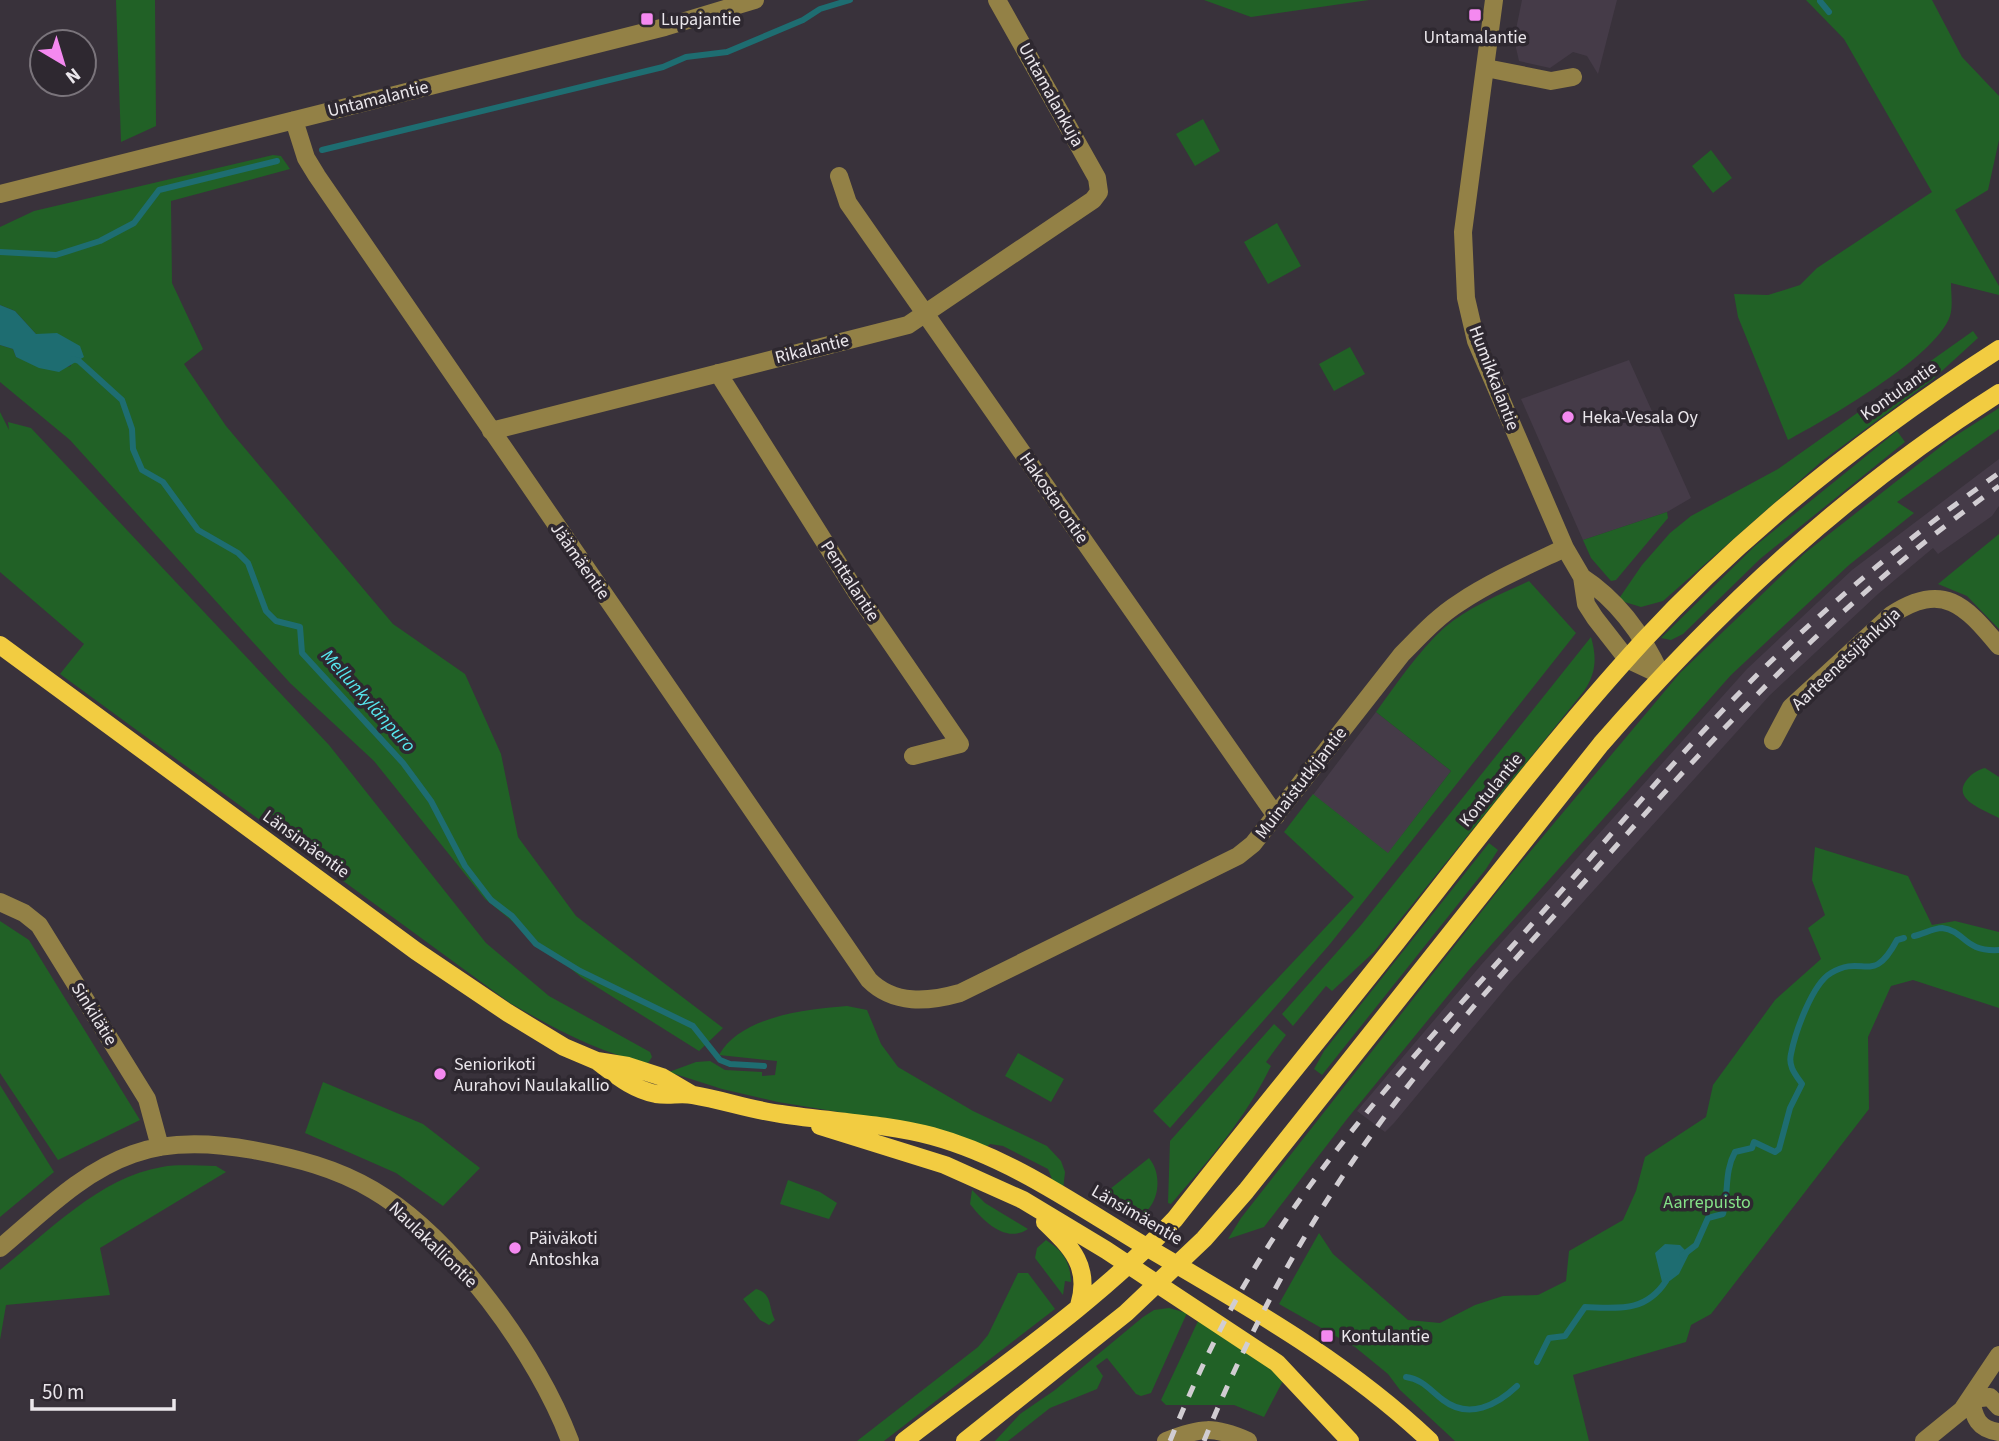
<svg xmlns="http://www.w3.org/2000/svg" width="1999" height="1441" font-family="'Source Sans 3',sans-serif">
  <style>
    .built { fill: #453b48 }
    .green { fill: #216126 }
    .water { fill: #1e6d71 }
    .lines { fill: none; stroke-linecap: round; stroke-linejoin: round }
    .stream { stroke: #1e6d71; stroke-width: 6 }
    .minor { stroke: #938146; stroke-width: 18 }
    .major { stroke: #f2cc41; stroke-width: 18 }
    .rail { stroke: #d1cdd2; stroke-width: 5; stroke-dasharray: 12 12; stroke-linecap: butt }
    .poi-dot { fill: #f489f0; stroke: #2e2830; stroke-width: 2.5 }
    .labels { text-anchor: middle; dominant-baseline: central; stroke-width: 7; stroke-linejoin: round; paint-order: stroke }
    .poi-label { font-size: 18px; fill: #ebe7ec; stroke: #2e2830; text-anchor: start }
    .street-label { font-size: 18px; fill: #ebe7ec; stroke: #2e2830 }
    .park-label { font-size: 18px; fill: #85e288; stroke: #2e2830 }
    .water-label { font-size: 19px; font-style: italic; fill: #57e8ef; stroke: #2e2830 }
  </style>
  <rect width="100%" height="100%" fill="#39323b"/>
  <path class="built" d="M 1522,0 L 1617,0 L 1598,74 L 1587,56 L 1573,52 L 1550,68 L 1519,61 L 1514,39 Z
    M 1629,360 L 1691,498 L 1667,512 L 1583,540 L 1521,399 Z
    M 1999,459 L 1999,506 L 1992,516 L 1938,554 L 1933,548 L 1878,594 L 1770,695 L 1510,983 L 1394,1123 L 1385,1132 L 1357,1111 L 1481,965 L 1747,669 L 1852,570 Z
    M 1376,712 L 1451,771 L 1388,854 L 1313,795 Z"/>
  <path class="green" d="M 116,0 L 155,0 L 156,126 L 121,142 Z
    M 1204,0 L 1369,0 L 1251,17 Z
    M 1806,0 L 1932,0 L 1962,57 L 1999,96 L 1999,140 L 1988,190 L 1955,210 L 1999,286 L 1999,295 L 1951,283 C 1951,293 1953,307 1950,316 C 1936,357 1827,419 1788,440 L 1738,317 L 1734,294 L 1768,295 L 1800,285 L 1817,268 L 1932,192 L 1844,39 Z
    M 1203,119 L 1220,151 L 1195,166 L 1176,134 Z
    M 1711,150 L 1732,178 L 1713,193 L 1692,166 Z
    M 273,155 L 281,156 L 290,169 L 171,201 L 172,283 L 203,349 L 184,364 L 226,426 L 393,624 L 465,674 L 501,754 L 518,837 L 576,916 L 723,1028 L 699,1051 L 581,977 L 485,899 L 374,761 L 290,683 L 70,440 L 0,382 L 0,345 L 13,349 L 16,357 C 43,367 43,373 71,366 L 57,334 L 36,334 L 15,311 L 0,305 L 0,227 L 34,211 Z
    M 1277,223 L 1301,266 L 1268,284 L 1244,242 Z
    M 1973,331 L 1978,338 L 1932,380 L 1822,461 L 1663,601 L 1641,607 L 1618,600 L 1642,565 L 1670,533 L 1691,516 L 1778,469 Z
    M 1350,347 L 1365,374 L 1334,391 L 1319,364 Z
    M 1999,408 L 1999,429 L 1897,502 L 1914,513 L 1849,565 L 1731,675 L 1468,971 L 1347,1119 L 1264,1227 L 1228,1239 L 1241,1218 L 1508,878 L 1680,673 L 1805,553 L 1949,440 Z
    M 0,412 L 9,430 L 8,422 L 31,428 L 329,745 L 486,943 L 549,996 L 650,1052 L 652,1057 L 648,1063 C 598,1053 554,1028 510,1003 L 60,674 L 84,644 L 0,572 Z
    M 1897,431 L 1905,442 L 1760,559 L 1683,634 L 1671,640 L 1661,638 L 1755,546 Z
    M 1667,512 L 1668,518 L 1616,580 L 1611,581 L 1591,558 L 1583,540 Z
    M 1999,534 L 1999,629 L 1967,596 L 1938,584 Z
    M 1529,581 L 1576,633 L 1330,944 L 1170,1128 L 1153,1111 L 1354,897 L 1284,832 L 1313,794 L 1388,853 L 1451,771 L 1376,712 C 1397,683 1417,653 1444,628 C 1468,607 1501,594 1529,581 Z
    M 1591,637 C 1597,658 1596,673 1584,691 L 1374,952 L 1332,991 L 1326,986 L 1293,1026 L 1282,1014 L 1361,925 Z
    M 1985,768 L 1999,777 L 1999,818 C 1985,810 1952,800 1966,781 C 1971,774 1977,770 1985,768 Z
    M 1489,843 L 1498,850 L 1486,869 L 1322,1075 L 1314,1069 L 1324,1051 Z
    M 1815,847 L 1908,876 L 1932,925 L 1955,921 L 1999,932 L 1999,1008 L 1913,980 L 1891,986 L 1868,1037 L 1869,1109 L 1711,1314 L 1691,1325 L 1686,1342 L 1573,1375 L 1589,1441 L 1455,1441 L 1400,1390 L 1388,1374 L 1355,1347 L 1279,1304 L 1319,1233 L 1333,1254 L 1408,1320 L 1440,1323 L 1475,1305 L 1503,1296 L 1538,1295 L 1566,1281 L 1569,1251 L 1623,1220 L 1636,1191 L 1645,1157 L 1706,1117 L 1713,1085 L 1775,1000 L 1821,959 L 1808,928 L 1825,915 L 1812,880 Z
    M 0,921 L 29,940 L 140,1120 L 58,1160 L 0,1073 Z
    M 847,1006 L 867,1010 L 881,1044 L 898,1067 L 973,1111 L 1047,1146 L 1061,1161 L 1065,1172 L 1063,1190 L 1054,1184 L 1048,1169 L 1003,1146 L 990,1144 L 985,1148 L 912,1124 L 778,1102 L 722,1089 L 669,1072 L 696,1062 L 710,1061 L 725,1070 L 762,1072 L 762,1076 L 775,1075 L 777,1061 L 719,1055 C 741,1016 807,1009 847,1006 Z
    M 1274,1024 L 1286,1035 L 1266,1062 L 1271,1066 C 1245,1119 1209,1160 1171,1204 L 1168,1203 L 1170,1141 Z
    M 1018,1053 L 1064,1079 L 1051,1102 L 1005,1076 Z
    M 323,1082 L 423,1124 L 480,1168 L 443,1206 L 396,1173 L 305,1133 Z
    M 0,1085 L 54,1172 L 0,1217 Z
    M 1149,1158 C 1165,1177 1158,1214 1131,1219 L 1095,1201 Z
    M 216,1166 L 226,1172 L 100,1248 L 110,1295 L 6,1305 L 0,1340 L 0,1270 C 47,1233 100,1177 162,1167 C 179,1164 198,1166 216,1166 Z
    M 788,1180 L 820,1192 L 837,1203 L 829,1219 L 780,1204 Z
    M 972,1190 L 985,1203 L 1028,1229 C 1006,1244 983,1221 970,1204 Z
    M 1046,1240 C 1063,1251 1070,1261 1071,1282 L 1065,1281 L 1063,1295 L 1035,1258 L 1037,1248 Z
    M 1018,1273 L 1028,1273 L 1055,1309 L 884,1441 L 857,1441 L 978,1347 L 988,1335 Z
    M 756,1289 C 773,1294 768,1307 775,1320 L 769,1325 L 760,1320 L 743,1299 Z
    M 1169,1308 L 1187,1313 L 1151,1393 L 1141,1396 L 1136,1394 L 1107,1358 L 1096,1366 L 1103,1376 L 1097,1389 L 1050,1408 L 1008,1441 L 995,1441 L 1020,1414 L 1055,1390 L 1143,1317 L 1154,1310 Z
    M 1199,1319 L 1285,1377 L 1264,1417 L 1234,1405 L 1166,1405 L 1161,1400 Z"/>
  <path class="water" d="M 0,305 L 15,311 L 36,334 L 57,333 L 80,346 L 84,357 L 59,372 L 39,368 L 16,357 L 13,349 L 0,345 Z
    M 1665,1244 L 1680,1245 L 1689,1254 L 1679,1274 L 1663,1286 L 1655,1253 Z"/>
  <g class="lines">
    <path class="stream" d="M 1820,1 L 1829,12
      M 322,150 L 663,67 L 686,57 L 727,52 L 803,20 L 820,9 L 850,0
      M 0,252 L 56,255 L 100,241 L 134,223 L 159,190 L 277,161
      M 73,359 L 79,361 L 122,400 L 132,429 L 133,449 L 142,470 L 163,482 L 198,530 L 238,553 L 248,563 L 266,611 L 276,621 L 300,627 L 302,653 L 403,763 L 431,801 L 465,866 L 491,900 L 512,916 L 536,944 L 580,971 L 693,1026 L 720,1060 L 730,1064 L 764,1066
      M 1914,936 C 1923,934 1934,928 1942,928 C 1966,931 1963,952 1999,950
      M 1683,1255 L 1696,1245 L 1708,1218 L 1723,1214 C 1729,1192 1724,1172 1735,1152 L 1752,1148 L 1754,1142 L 1775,1152 L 1779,1149 L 1790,1108 L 1802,1084 C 1795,1074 1788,1066 1791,1054 C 1795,1033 1812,984 1831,973 C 1864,953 1872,987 1897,940 L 1904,938
      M 1537,1362 L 1549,1338 L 1565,1336 L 1585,1307 C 1618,1308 1645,1313 1666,1281
      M 1406,1377 C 1422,1379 1430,1390 1443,1400 C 1469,1420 1497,1405 1517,1386"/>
    <path class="minor" d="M 1494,0 L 1463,232 L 1466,298 L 1476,341 L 1565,548 L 1582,577 L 1586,604 L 1595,618 L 1627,659 L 1661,675
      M 1486,68 L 1551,81 L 1573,77
      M 294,120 L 306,158 L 317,176 L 869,980 C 894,1005 928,1002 960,993 L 1238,856 L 1253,844 L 1402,654 C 1420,636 1437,617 1459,603 C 1492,581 1529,565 1565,548
      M 839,176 L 848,203 L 1276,816
      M 0,194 L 665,27 L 755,0
      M 718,373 L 858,595 L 960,744 L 913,756
      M 491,431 L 908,325 L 1093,200 L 1099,192 L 1097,178 L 997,0
      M 1582,577 C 1619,601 1643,635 1661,675
      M 1773,741 L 1791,707 L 1891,615 C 1943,581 1965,605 1999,646
      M 0,902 L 24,913 L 39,925 L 147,1099 L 160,1147
      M 0,1248 C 41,1214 81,1172 133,1154 C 171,1140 214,1143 253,1150 C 296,1158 336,1168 373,1190 C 453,1237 538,1355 570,1441
      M 1971,1399 C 1974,1418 1978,1429 1999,1432
      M 1971,1399 L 1990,1397 L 1999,1407
      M 1166,1441 C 1201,1427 1214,1426 1248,1441
      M 1924,1441 L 1962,1410 L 1999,1355"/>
    <path class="major" d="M 0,645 L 416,951 L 508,1013 L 564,1047 L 597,1061 L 628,1066 L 662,1077 L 691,1094
      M 597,1061 C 616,1075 632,1089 656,1094 C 668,1096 681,1093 693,1095 C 723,1100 751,1110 781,1114 C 832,1122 882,1123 932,1136 C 1009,1157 1075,1204 1143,1245 C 1243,1304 1345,1360 1430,1441
      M 820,1126 L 945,1165 L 1023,1200 L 1106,1250 L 1277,1363 L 1350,1441
      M 1045,1222 C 1072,1248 1091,1267 1079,1306
      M 904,1441 C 996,1370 1095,1304 1175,1219 C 1246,1128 1319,1040 1391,949 C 1473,845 1554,738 1644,640 C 1749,527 1870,432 1999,349
      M 965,1441 L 1126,1313 L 1204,1239 L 1246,1191 L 1601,744 C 1719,609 1846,490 1999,393"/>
    <path class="rail" d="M 1170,1441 C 1192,1387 1216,1334 1245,1284 C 1327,1144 1442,1026 1548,906 C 1618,827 1686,746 1761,671 C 1835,598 1914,533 1999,473
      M 1204,1441 C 1249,1330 1306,1224 1377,1127 C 1442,1037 1520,955 1593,872 C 1722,727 1839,600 1999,486"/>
  </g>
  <g class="poi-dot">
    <rect x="1468" y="8" width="14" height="14" rx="3.5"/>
    <rect x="640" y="12" width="14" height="14" rx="3.5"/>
    <circle cx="1568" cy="417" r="7"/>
    <circle cx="440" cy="1074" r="7"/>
    <circle cx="515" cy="1248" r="7"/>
    <rect x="1320" y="1329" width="14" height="14" rx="3.5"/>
  </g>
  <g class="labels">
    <g class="poi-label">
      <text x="661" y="19">Lupajantie</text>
      <text x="1475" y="37" text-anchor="middle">Untamalantie</text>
      <text x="1582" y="417">Heka-Vesala Oy</text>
      <text x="454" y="1064">Seniorikoti<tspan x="454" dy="21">Aurahovi Naulakallio</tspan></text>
      <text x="529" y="1238">Päiväkoti<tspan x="529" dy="21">Antoshka</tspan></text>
      <text x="1341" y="1336">Kontulantie</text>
    </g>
    <g class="street-label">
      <text transform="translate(1051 95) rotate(61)">Untamalankuja</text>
      <text transform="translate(378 99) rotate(-14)">Untamalantie</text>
      <text transform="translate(812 349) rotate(-14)">Rikalantie</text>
      <text transform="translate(1494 378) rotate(69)">Humikkalantie</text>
      <text transform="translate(1899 391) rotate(-35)">Kontulantie</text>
      <text transform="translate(1054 498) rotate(55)">Hakostarontie</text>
      <text transform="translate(580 561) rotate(55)">Jäämäentie</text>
      <text transform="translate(850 581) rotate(57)">Penttalantie</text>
      <text transform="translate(1846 659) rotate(-43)">Aarteenetsijänkuja</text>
      <text transform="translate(1301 783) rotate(-52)">Muinaistutkijantie</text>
      <text transform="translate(1491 790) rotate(-51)">Kontulantie</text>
      <text transform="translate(306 844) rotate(36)">Länsimäentie</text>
      <text transform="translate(94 1014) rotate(58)">Sinkilätie</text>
      <text transform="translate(1137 1215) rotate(30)">Länsimäentie</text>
      <text transform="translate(433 1245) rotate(44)">Naulakalliontie</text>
    </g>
    <g class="park-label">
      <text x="1707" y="1202">Aarrepuisto</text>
    </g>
    <g class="water-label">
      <text transform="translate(368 701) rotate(48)">Mellunkylänpuro</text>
    </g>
  </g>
  <g transform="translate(63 63) rotate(142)"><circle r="33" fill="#2e2830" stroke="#7a747b" stroke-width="2"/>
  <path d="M0-5L12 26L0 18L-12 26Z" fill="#f489f0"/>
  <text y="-10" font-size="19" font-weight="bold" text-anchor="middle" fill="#ebe7ec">N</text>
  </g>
  <path d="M32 1399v10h142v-10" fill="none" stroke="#ebe7ec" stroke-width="3.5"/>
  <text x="42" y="1399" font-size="21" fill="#ebe7ec" stroke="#2e2830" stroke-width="5" paint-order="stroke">50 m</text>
</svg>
